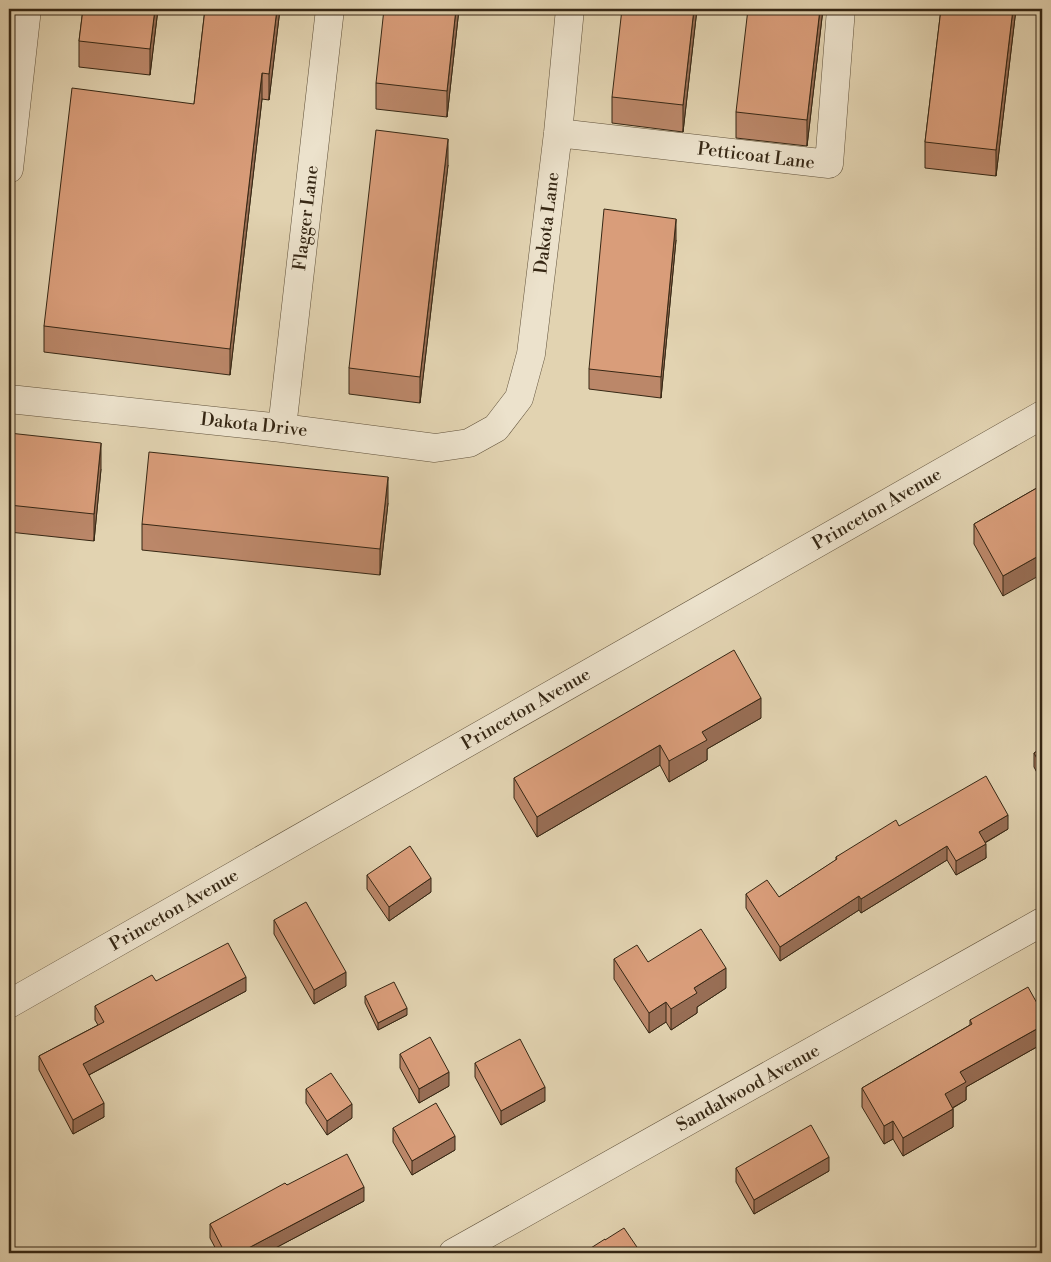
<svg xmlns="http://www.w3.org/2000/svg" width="1051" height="1262" font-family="'Libre Bodoni',serif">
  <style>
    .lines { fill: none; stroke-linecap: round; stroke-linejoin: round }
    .street-casing { stroke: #61523b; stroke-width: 29 }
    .street { stroke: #ece2cc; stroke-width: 28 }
    .wall { fill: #bb8769; stroke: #362714 }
    .shaded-wall { fill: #986e55; stroke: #362714 }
    .building { fill: #d99d7a; stroke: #362714 }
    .labels { text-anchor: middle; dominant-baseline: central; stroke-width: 4; stroke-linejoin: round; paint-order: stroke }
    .street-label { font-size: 18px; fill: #362714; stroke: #ece2cc }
  </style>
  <rect width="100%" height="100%" fill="#e2d3b1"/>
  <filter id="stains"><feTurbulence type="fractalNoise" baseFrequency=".004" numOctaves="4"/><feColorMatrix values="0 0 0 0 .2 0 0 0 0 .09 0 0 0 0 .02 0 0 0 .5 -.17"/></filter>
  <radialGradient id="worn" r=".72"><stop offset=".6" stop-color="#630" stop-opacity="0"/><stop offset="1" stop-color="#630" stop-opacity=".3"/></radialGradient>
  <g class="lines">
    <defs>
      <path id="street" d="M 558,133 L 829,164 L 841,9
        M 9,169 L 27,9
        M 9,399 L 282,428 L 435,448 L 469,443 L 496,428 L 519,398 L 531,354 L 558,133 L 570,9
        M 282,428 L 330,9
        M 9,1004 L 1042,415
        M 453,1253 L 1042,922"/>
    </defs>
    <use href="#street" class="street-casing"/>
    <use href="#street" class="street"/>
  </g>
  <path class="wall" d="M 83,9 L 158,9 L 150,75 L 79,67 L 79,41 Z
    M 205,9 L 280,9 L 269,100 L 262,99 L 230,375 L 44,352 L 44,326 L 194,104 Z
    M 459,9 L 447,117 L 376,109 L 376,83 Z
    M 697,9 L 683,132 L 612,123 L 612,97 Z
    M 823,9 L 807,146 L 736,138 L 736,112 Z
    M 941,9 L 1016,9 L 996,176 L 925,168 L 925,142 Z
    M 448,165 L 420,403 L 349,394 L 349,368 Z
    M 676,240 L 661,398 L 589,389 L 589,369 Z
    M 9,433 L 101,469 L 94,541 L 9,532 Z
    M 1042,485 L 1003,596 L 974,544 L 974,524 Z
    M 388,503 L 380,575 L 142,550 L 142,524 Z
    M 761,718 L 707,749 L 707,760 L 669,782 L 660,765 L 537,837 L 514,798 L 514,778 Z
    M 1042,748 L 1042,782 L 1034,767 L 1034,753 Z
    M 899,826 L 1008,829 L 985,843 L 986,858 L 956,875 L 947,860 L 861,913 L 859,910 L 780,961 L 746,908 L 746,894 L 779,897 L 836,860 L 836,857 Z
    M 367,875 L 431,892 L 389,921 L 367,889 Z
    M 274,920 L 346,986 L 314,1004 L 274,934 Z
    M 614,959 L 648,962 L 726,988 L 697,1007 L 697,1013 L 671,1030 L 666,1022 L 649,1033 L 614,979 Z
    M 156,981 L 246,991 L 89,1075 L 104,1117 L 73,1134 L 39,1070 L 39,1056 L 98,1025 L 95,1020 L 95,1006 Z
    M 365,996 L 407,1015 L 378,1030 L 365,1003 Z
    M 1042,1002 L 1042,1044 L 966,1087 L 966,1100 L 953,1108 L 953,1127 L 903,1156 L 893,1139 L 884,1144 L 862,1107 L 862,1088 L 970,1025 L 970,1020 L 1038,1005 Z
    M 400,1054 L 449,1086 L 419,1103 L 400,1068 Z
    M 475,1063 L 545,1101 L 501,1125 L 475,1077 Z
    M 306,1089 L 352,1118 L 327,1135 L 306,1103 Z
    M 393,1128 L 455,1150 L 412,1175 L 393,1142 Z
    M 736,1168 L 829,1171 L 754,1214 L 736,1182 Z
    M 287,1185 L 364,1201 L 266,1253 L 218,1253 L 210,1238 L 210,1224 Z"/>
  <path class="shaded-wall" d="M 155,9 L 158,9 L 150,75 L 150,49 Z
    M 277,9 L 280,9 L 269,100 L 269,74 Z
    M 456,9 L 459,9 L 447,117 L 447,91 Z
    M 694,9 L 697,9 L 683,132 L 683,105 Z
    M 820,9 L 823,9 L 807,146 L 807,120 Z
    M 1013,9 L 1016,9 L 996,176 L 996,150 Z
    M 262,73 L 262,99 L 230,375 L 230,349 Z
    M 448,139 L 448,165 L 420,403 L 420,377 Z
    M 676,219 L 676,240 L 661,398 L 661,377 Z
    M 101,443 L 101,469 L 94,541 L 94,514 Z
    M 388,477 L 388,503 L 380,575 L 380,549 Z
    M 1042,554 L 1042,574 L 1003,596 L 1003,576 Z
    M 761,698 L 761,718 L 707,749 L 707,760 L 669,782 L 669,761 L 702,732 Z
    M 660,745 L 660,765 L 537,837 L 537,817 Z
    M 1008,815 L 1008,829 L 979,846 L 979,832 Z
    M 986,844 L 986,858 L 956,875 L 956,861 Z
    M 947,846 L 947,860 L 861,913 L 861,899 Z
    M 431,878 L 431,892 L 389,921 L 389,907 Z
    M 859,896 L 859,910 L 780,961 L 780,947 Z
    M 726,968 L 726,988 L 697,1007 L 697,1013 L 671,1030 L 671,1009 L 694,988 Z
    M 346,972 L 346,986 L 314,1004 L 314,990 Z
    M 246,977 L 246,991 L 83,1078 L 83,1064 Z
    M 666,1002 L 666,1022 L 649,1033 L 649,1013 Z
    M 407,1008 L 407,1015 L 378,1030 L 378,1023 Z
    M 1042,1026 L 1042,1044 L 966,1087 L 966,1100 L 945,1112 L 945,1094 L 960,1072 Z
    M 449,1072 L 449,1086 L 419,1103 L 419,1089 Z
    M 545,1087 L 545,1101 L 501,1125 L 501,1111 Z
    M 104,1103 L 104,1117 L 73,1134 L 73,1120 Z
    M 352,1104 L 352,1118 L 327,1135 L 327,1121 Z
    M 953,1109 L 953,1127 L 903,1156 L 903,1138 Z
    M 893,1121 L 893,1139 L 884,1144 L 884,1126 Z
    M 455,1136 L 455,1150 L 412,1175 L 412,1161 Z
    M 829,1157 L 829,1171 L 754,1214 L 754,1200 Z
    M 364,1187 L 364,1201 L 266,1253 L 239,1253 Z"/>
  <path class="building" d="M 83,9 L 155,9 L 150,49 L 79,41 Z
    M 205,9 L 277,9 L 269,74 L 262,73 L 230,349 L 44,326 L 72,88 L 194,104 Z
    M 384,9 L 456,9 L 447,91 L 376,83 Z
    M 622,9 L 694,9 L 683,105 L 612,97 Z
    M 748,9 L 820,9 L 807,120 L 736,112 Z
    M 941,9 L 1013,9 L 996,150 L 925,142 Z
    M 376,130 L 448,139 L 420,377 L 349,368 Z
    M 604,209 L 676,219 L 661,377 L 589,369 Z
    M 9,433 L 101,443 L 94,514 L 9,505 Z
    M 149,452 L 388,477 L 380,549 L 142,524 Z
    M 1042,485 L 1042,554 L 1003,576 L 974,524 Z
    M 734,650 L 761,698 L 702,732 L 707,740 L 669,761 L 660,745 L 537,817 L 514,778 Z
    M 1042,748 L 1042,768 L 1034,753 Z
    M 986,776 L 1008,815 L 979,832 L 986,844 L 956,861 L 947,846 L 861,899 L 859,896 L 780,947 L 746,894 L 767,880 L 779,897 L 837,859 L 836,857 L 896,820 L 899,826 Z
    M 410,846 L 431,878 L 389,907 L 367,875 Z
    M 306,902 L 346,972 L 314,990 L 274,920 Z
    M 701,929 L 726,968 L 694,988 L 697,993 L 671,1009 L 666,1002 L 649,1013 L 614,959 L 637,945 L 648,962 Z
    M 228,943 L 246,977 L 83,1064 L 104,1103 L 73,1120 L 39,1056 L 104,1022 L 95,1006 L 152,975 L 156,981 Z
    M 394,982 L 407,1008 L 378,1023 L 365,996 Z
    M 1028,987 L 1038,1005 L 1042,1002 L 1042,1026 L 960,1072 L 966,1082 L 945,1094 L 953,1109 L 903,1138 L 893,1121 L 884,1126 L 862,1088 L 972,1024 L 970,1020 Z
    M 430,1037 L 449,1072 L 419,1089 L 400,1054 Z
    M 520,1039 L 545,1087 L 501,1111 L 475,1063 Z
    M 331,1073 L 352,1104 L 327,1121 L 306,1089 Z
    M 436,1103 L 455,1136 L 412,1161 L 393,1128 Z
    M 811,1125 L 829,1157 L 754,1200 L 736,1168 Z
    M 347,1154 L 364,1187 L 239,1253 L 225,1253 L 210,1224 L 285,1183 L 287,1185 Z
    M 624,1228 L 641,1253 L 583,1253 L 605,1239 L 605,1240 Z"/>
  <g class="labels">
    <g class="street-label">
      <text transform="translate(756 156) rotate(7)">Petticoat Lane</text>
      <text transform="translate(306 218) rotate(-83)">Flagger Lane</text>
      <text transform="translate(547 223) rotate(-83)">Dakota Lane</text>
      <text transform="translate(254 425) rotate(6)">Dakota Drive</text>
      <text transform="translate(877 509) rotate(-30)">Princeton Avenue</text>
      <text transform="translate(526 709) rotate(-30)">Princeton Avenue</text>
      <text transform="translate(174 910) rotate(-30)">Princeton Avenue</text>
      <text transform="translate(748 1088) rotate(-29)">Sandalwood Avenue</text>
    </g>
  </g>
  <rect width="1051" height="1262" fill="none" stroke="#e2d3b1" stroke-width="30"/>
  <rect x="10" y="10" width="1031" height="1242" fill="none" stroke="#362714" stroke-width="2.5"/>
  <rect x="15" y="15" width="1021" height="1232" fill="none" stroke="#362714"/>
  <rect width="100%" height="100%" filter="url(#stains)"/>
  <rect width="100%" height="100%" fill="url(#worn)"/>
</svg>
